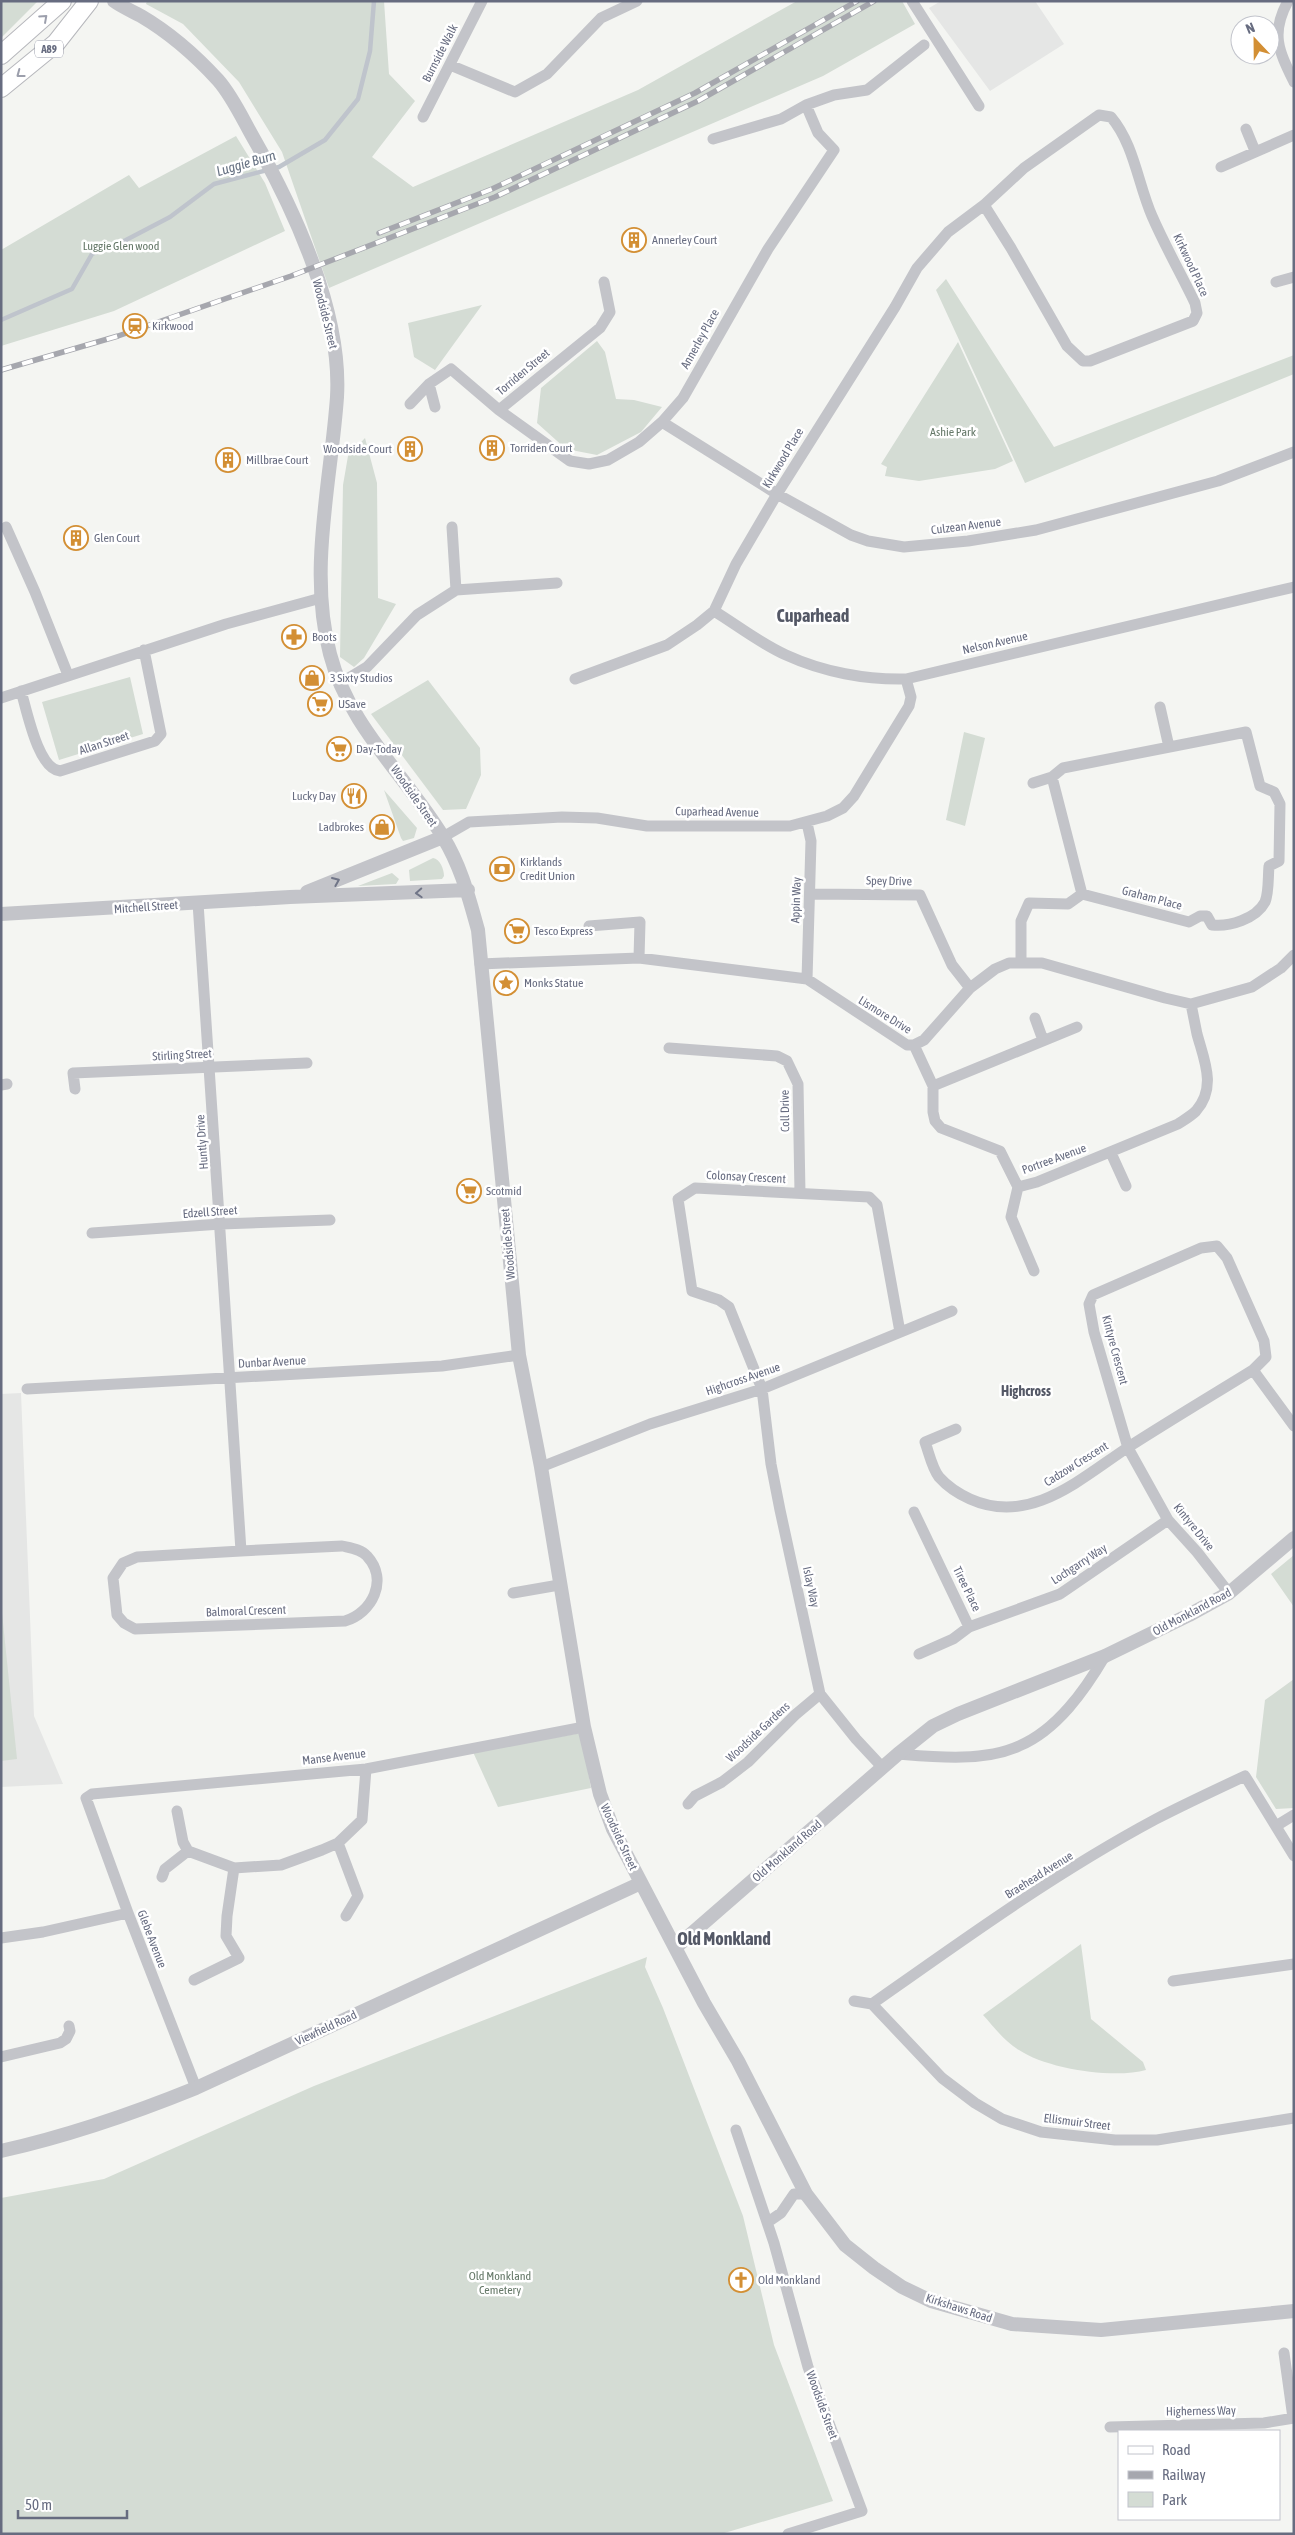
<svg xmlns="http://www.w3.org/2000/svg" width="1295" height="2535" font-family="'Asap Condensed',sans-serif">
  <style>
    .built { fill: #e5e6e5 }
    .green { fill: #d4dcd4 }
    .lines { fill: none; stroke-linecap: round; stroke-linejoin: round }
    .stream { stroke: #bfc4cc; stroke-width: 4.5 }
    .primary-casing { stroke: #b6b7bc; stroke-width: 20 }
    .minor { stroke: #c3c4c9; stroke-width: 11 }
    .tertiary { stroke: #c3c4c9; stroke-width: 14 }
    .primary { stroke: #fff; stroke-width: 18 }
    .rail-casing { stroke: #a6a7ae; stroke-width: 5.5 }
    .rail { stroke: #fff; stroke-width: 4; stroke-dasharray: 11; stroke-linecap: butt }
    .oneway { stroke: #9c9fac }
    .oneway2 { stroke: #707587 }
    .labels { text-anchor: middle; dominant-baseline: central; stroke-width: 5; stroke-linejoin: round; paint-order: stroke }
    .shield { fill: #fff; stroke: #9598a6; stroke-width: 1 }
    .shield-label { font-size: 11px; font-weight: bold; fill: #676c80 }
    .street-label { font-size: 12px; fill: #676c80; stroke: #fff }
    .poi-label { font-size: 12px; fill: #676c80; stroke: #fff; text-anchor: start }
    .park-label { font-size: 12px; fill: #657868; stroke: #fff }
    .water-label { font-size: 14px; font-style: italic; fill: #687384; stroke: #fff }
    .neighbourhood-label { font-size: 14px; font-weight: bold; fill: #545866; stroke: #fff }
    .district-label { font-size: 18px; font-weight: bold; fill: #545866; stroke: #fff }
  </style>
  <rect width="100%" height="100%" fill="#f4f5f2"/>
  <path class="built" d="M 941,1 L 1035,1 L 1064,44 L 990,91 L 929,8 Z
    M 21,1393 L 34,1716 L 63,1784 L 1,1787 L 1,1394 Z"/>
  <path class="green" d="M 1,1 L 38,1 L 1,38 Z
    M 147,1 L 384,1 L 389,74 L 415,101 L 372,157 L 413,187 L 638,90 L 797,1 L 902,1 L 915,24 L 823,76 L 329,288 L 282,152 L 239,82 L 183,24 L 146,4 Z
    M 236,136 L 265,183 L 285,231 L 114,311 L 1,346 L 1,250 L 129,175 L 139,188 Z
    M 946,279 L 1054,447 L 1294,355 L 1294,374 L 1025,483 L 936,290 Z
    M 482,305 L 435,370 L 414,357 L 408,323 Z
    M 597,341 L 605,352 L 616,399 L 634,400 L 662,407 L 641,432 L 597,455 L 566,449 L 537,423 L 541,388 Z
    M 958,342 L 1013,461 L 995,469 L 919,481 L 885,476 L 887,467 L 881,464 Z
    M 365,438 L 377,483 L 378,598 L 396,604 L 364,658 L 354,667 L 340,657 L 343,485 L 348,456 Z
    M 130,677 L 143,734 L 59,760 L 42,702 Z
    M 428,680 L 480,748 L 481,775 L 466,809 L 443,810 L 371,714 Z
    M 964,732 L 985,738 L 965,826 L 946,820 Z
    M 384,790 L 417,828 L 414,838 L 403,841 L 401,838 Z
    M 433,858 C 440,859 444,869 444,876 L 442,879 L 410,881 L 409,870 Z
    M 392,873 L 399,879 L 396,884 L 358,886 Z
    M 1294,1555 L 1294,1607 L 1271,1574 Z
    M 1,1603 L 17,1759 L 1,1761 Z
    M 1294,1679 L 1294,1808 L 1276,1809 L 1256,1777 L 1265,1700 Z
    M 581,1733 L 591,1788 L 498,1807 L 473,1752 Z
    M 1081,1944 L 1091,2019 L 1143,2062 L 1146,2070 C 1114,2079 1047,2069 1019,2050 C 1005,2042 994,2027 983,2015 Z
    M 647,1957 L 645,1967 L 663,2008 L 743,2216 L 774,2345 L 833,2501 L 721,2534 L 1,2534 L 1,2198 L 104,2179 L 314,2086 Z"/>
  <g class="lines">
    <path class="stream" d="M 1,320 L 72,289 L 92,254 L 126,240 L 170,217 L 214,184 L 279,167 L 325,140 L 358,99 L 370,51 L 374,1"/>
    <defs>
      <path id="primary" d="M 1,55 L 62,1
        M 1,88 L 56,43 L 89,1"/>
    </defs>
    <use href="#primary" class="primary-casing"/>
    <path class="minor" d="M 912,1 L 979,106
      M 1288,1 C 1270,34 1279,51 1294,82
      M 450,65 L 515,92 L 547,74 L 601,18 L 637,1
      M 423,117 L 482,1
      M 1246,129 L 1255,151
      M 713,139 L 781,119 L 806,105 L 834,95 L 867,90 L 924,45
      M 1221,167 L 1294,135
      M 1276,282 L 1294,277
      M 429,384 L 435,407
      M 410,404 L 429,384 L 451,369 L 499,410 L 600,328 L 610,312 L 604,282
      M 499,410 L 570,461 L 589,464 L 608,460 L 639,442 L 662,422 L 683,398 L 768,249 L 834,150 L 818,133 L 806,105
      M 662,422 L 777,494 L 851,535 L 868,541 L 904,547 L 968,541 L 1036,530 L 1218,481 L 1294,452
      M 6,527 L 35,592 L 68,675
      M 452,527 L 456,590
      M 714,611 C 737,625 761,644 786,655 C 823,672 866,680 906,679 L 1294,587
      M 575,679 L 667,645 L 697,625 L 714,611 L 736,564 L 777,494 L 895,307 L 917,268 L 948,232 L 984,205 L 1024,168 L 1099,115 L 1111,117 C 1134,144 1138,184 1152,216 C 1165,246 1181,274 1195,303 L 1197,313 L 1193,321 L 1090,361 L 1083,361 L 1067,346 L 1011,248 L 984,205
      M 339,684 L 367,667 L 417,615 L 456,590 L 557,583
      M 21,691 C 27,711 38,769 60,771 L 155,741 L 161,734 L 144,650
      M 1,698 L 226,624 L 321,598
      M 1160,707 L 1169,747
      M 1052,777 L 1082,894
      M 443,837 L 469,822 L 562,817 L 597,818 L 647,826 L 790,826 L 827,816 L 843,808 L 854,796 L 909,706 L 911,697 L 906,679
      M 811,894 L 920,895 L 952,965 L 970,988
      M 198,903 C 214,1119 226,1335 241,1551 L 342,1546 C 351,1548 361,1549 367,1556 C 389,1580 372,1613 345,1621 L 135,1629 L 124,1623 L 117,1615 L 113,1578 L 123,1563 L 137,1557 L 241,1551
      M 589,926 L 640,922 L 639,958
      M 1021,961 L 1021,921 L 1029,903 L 1068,904 L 1082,894 L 1189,922 L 1200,916 L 1207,916 L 1212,925 C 1229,927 1256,919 1265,902 C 1269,893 1268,876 1269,866 L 1279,861 L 1280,804 L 1274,792 L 1260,786 L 1246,732 L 1063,768 L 1052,777 L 1033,783
      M 480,964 L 639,958 L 807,979 L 907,1045 L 914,1045 L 924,1040 L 970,988 L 995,969 L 1009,963 L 1042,963 L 1165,998 L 1191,1004 L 1252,987 L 1281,968 L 1294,955
      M 807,979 L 811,841 L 807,823
      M 1035,1018 L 1043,1040
      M 914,1045 L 933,1086 L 933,1112 L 935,1121 L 941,1128 L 1000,1151 L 1018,1187
      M 669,1048 L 777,1056 L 787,1061 L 798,1084 L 800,1193
      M 1,1085 L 7,1084
      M 933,1086 L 1077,1027
      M 75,1089 L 73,1073 L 307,1063
      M 1111,1153 L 1126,1186
      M 1018,1187 L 1037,1182 L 1178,1124 C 1184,1120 1191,1116 1196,1111 C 1217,1087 1204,1060 1197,1034 C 1195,1024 1193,1014 1191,1004
      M 1018,1187 L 1011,1217 L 1034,1271
      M 92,1233 L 221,1224 L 330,1220
      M 27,1389 L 442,1366 L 519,1355
      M 956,1429 L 925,1442 C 929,1453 932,1468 939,1477 C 947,1486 959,1494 970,1499 C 1030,1526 1080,1479 1127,1448 C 1169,1421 1211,1396 1253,1370
      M 541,1467 L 650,1424 L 762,1389 L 952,1311
      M 914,1512 L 969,1627
      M 513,1593 L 559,1585
      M 1229,1593 L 1197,1552 L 1168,1520 L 1128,1448 L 1094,1332 L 1089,1304 L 1093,1295 L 1201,1248 L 1217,1246 L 1227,1258 L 1264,1341 L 1266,1357 L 1253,1370 L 1294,1426
      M 919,1654 L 953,1639 L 969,1627 L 1060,1594 L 1168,1520
      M 898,1754 C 935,1757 984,1762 1019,1746 C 1057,1730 1085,1690 1105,1656
      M 883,1768 L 856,1739 L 820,1694 L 780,1510 L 771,1464 L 762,1389 L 729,1307 L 719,1300 L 692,1291 L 678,1199 L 695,1188 L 869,1197 L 877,1205 L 900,1332
      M 688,1804 L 695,1796 L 722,1782 L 748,1762 L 795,1715 L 820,1694
      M 177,1811 L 183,1842 L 188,1851 L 234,1868
      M 1276,1826 L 1294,1815
      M 338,1843 L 358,1896 L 346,1916
      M 162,1877 L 165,1869 L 188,1851
      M 1,1938 L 43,1932 L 128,1913
      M 194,1980 L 239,1958 L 226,1936 L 227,1916 L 234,1868 L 281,1865 L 322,1850 L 338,1843 L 362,1820 L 366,1769
      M 1173,1981 L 1294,1964
      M 854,2001 L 872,2004 C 964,1939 1057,1872 1156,1819 C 1185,1804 1215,1790 1245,1776 L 1294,1856
      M 872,2004 L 942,2078 L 975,2103 L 1002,2119 L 1041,2132 L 1115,2140 L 1157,2140 L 1294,2118
      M 1,2057 L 60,2043 L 66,2039 L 70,2031 L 69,2026
      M 196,2088 L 128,1913 L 86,1798 L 92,1794 L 366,1769 L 584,1727
      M 736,2130 L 774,2243 L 808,2367 L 862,2511 L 788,2534
      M 768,2222 L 781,2213 L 794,2194 L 806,2194
      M 1284,2353 L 1293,2418
      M 1110,2427 L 1264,2423 L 1294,2418"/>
    <path class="tertiary" d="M 114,1 C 122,7 132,11 141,16 C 170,33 196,56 218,80 C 233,97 243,120 254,139 C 295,211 342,313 337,397 C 331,482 308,571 330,654 C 348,725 406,776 443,837 C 461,866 469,898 478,930 L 519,1355 L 541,1467 L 584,1727 L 600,1794 L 613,1829 L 704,2003 L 738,2061 L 806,2194 L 845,2245 L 874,2268 L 902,2287 L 931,2301 L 1012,2324 L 1101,2330 L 1294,2311
      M 307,892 L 443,837
      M 1,914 L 290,897 L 468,890
      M 675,1948 L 898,1754 L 933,1726 L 958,1714 L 1105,1656 L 1189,1615 L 1229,1593 L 1294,1538
      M 1,2151 C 68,2136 132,2114 196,2088 L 641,1883"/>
    <use href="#primary" class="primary"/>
    <defs>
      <path id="rail" d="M 379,233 L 492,189 L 695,93 L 857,1
        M 1,370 L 118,336 L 291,276 L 495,197 L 698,101 L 874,1"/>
    </defs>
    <use href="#rail" class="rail-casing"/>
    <use href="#rail" class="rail"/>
  </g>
  <defs><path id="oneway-chevron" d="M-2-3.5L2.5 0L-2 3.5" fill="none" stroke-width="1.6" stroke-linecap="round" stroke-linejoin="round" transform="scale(1.25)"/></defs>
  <g class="oneway">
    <use href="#oneway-chevron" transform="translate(44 18) rotate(-42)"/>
    <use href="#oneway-chevron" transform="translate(20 74) rotate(143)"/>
  </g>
  <g class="oneway2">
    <use href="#oneway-chevron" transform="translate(336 881) rotate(-23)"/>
    <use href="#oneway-chevron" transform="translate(419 893) rotate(177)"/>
  </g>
  <defs>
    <symbol id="building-ring" viewBox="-11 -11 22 22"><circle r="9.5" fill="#fff" stroke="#d38f34" stroke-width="1.5"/><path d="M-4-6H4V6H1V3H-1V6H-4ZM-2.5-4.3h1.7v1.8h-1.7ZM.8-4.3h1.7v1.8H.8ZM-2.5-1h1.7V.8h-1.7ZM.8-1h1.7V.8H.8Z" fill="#d38f34"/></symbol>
    <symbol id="station-ring" viewBox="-11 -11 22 22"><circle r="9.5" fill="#fff" stroke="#d38f34" stroke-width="1.5"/><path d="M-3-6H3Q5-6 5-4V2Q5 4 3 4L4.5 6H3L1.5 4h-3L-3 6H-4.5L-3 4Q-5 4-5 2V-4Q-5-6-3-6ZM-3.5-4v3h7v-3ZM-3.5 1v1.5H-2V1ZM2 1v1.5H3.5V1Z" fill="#d38f34"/></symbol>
    <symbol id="pharmacy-ring" viewBox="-11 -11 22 22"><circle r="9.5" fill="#fff" stroke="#d38f34" stroke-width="1.5"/><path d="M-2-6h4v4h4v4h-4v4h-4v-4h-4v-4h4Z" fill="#d38f34"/></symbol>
    <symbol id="shop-ring" viewBox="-11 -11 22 22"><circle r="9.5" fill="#fff" stroke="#d38f34" stroke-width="1.5"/><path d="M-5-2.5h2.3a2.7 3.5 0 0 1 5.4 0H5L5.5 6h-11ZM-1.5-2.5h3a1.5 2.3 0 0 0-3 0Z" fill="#d38f34"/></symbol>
    <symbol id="supermarket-ring" viewBox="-11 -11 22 22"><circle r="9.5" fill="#fff" stroke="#d38f34" stroke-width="1.5"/><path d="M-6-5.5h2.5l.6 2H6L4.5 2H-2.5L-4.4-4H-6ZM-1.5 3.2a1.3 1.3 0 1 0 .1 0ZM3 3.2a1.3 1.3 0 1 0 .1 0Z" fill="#d38f34"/></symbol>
    <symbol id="restaurant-ring" viewBox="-11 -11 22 22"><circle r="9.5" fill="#fff" stroke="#d38f34" stroke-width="1.5"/><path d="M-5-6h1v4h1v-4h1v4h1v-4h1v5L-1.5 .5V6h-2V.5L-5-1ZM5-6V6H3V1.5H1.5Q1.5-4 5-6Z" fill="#d38f34"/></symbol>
    <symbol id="bank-ring" viewBox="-11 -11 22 22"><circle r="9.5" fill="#fff" stroke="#d38f34" stroke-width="1.5"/><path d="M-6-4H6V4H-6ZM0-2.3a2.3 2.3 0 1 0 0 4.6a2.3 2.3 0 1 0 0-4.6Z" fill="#d38f34"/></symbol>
    <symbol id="sight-ring" viewBox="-11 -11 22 22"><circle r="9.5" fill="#fff" stroke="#d38f34" stroke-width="1.5"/><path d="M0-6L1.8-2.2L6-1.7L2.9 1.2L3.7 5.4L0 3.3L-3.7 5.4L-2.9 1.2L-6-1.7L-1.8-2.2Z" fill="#d38f34"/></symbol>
    <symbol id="church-ring" viewBox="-11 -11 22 22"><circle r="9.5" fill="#fff" stroke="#d38f34" stroke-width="1.5"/><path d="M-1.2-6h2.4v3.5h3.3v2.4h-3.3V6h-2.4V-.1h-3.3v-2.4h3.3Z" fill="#d38f34"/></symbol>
  </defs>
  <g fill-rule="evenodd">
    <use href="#building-ring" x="620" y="226" width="28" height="28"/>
    <use href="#station-ring" x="121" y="312" width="28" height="28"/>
    <use href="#building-ring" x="478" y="434" width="28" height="28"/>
    <use href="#building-ring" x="396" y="435" width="28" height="28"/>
    <use href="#building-ring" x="214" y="446" width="28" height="28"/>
    <use href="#building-ring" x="62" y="524" width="28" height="28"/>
    <use href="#pharmacy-ring" x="280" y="623" width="28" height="28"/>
    <use href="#shop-ring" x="298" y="664" width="28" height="28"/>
    <use href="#supermarket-ring" x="306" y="690" width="28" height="28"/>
    <use href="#supermarket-ring" x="325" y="735" width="28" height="28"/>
    <use href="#restaurant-ring" x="340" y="782" width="28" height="28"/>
    <use href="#shop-ring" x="368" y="813" width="28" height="28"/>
    <use href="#bank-ring" x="488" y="855" width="28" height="28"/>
    <use href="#supermarket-ring" x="503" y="917" width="28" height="28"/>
    <use href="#sight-ring" x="492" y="969" width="28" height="28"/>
    <use href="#supermarket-ring" x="455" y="1177" width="28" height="28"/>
    <use href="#church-ring" x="727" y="2266" width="28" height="28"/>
  </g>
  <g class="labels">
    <rect class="shield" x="35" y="40.5" width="28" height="17" rx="4"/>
    <g class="shield-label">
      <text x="49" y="49">A89</text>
    </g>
    <g class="street-label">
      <text transform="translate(440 53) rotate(-63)">Burnside Walk</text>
      <text transform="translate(1191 265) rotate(65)">Kirkwood Place</text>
      <text transform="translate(325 314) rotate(76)">Woodside Street</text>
      <text transform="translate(700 339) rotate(-61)">Annerley Place</text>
      <text transform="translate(523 372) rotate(-40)">Torriden Street</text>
      <text transform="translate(783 458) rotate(-59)">Kirkwood Place</text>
      <text transform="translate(966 526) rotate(-7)">Culzean Avenue</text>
      <text transform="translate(995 643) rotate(-13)">Nelson Avenue</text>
      <text transform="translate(104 743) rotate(-18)">Allan Street</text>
      <text transform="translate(414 796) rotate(55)">Woodside Street</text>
      <text transform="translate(717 812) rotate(1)">Cuparhead Avenue</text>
      <text transform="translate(889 881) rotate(1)">Spey Drive</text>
      <text transform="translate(1152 898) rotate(15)">Graham Place</text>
      <text transform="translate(796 900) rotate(-88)">Appin Way</text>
      <text transform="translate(146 907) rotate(-4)">Mitchell Street</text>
      <text transform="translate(885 1015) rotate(32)">Lismore Drive</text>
      <text transform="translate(182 1055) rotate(-3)">Stirling Street</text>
      <text transform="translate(785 1111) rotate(-91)">Coll Drive</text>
      <text transform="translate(202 1142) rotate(-94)">Huntly Drive</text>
      <text transform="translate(1054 1159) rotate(-20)">Portree Avenue</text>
      <text transform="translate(746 1177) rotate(3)">Colonsay Crescent</text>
      <text transform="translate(210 1212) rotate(-4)">Edzell Street</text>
      <text transform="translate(508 1244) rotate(-95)">Woodside Street</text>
      <text transform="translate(1115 1350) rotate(75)">Kintyre Crescent</text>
      <text transform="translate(272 1362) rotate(-3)">Dunbar Avenue</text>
      <text transform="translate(743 1379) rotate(-19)">Highcross Avenue</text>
      <text transform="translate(1076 1464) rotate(-32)">Cadzow Crescent</text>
      <text transform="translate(1194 1527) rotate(51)">Kintyre Drive</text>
      <text transform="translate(1079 1564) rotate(-33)">Lochgarry Way</text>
      <text transform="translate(811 1587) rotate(78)">Islay Way</text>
      <text transform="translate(967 1589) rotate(64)">Tiree Place</text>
      <text transform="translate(246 1611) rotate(-2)">Balmoral Crescent</text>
      <text transform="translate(1192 1612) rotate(-28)">Old Monkland Road</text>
      <text transform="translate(758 1732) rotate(-43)">Woodside Gardens</text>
      <text transform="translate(334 1757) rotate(-7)">Manse Avenue</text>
      <text transform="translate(619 1837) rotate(65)">Woodside Street</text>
      <text transform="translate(787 1851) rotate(-41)">Old Monkland Road</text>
      <text transform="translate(1039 1875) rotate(-32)">Braehead Avenue</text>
      <text transform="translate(152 1939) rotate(69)">Glebe Avenue</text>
      <text transform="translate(326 2028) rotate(-25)">Viewfield Road</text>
      <text transform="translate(1077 2122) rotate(7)">Ellismuir Street</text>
      <text transform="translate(959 2308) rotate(18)">Kirkshaws Road</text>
      <text transform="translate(822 2405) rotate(70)">Woodside Street</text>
      <text transform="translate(1201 2411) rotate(-1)">Higherness Way</text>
    </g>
    <g class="poi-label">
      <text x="652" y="240">Annerley Court</text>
      <text x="152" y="326">Kirkwood</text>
      <text x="510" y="448">Torriden Court</text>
      <text x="392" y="449" text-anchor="end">Woodside Court</text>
      <text x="246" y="460">Millbrae Court</text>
      <text x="94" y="538">Glen Court</text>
      <text x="312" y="637">Boots</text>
      <text x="330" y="678">3 Sixty Studios</text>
      <text x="338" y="704">USave</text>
      <text x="356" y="749">Day-Today</text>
      <text x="336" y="796" text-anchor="end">Lucky Day</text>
      <text x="364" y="827" text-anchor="end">Ladbrokes</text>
      <text x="520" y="862">Kirklands<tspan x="520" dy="14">Credit Union</tspan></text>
      <text x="534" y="931">Tesco Express</text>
      <text x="524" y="983">Monks Statue</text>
      <text x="486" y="1191">Scotmid</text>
      <text x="758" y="2280">Old Monkland</text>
    </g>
    <g class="park-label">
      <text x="121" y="246">Luggie Glen wood</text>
      <text x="953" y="432">Ashie Park</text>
      <text x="500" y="2276">Old Monkland<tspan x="500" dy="14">Cemetery</tspan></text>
    </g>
    <g class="water-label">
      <text transform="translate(246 163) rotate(-16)">Luggie Burn</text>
    </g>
    <g class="neighbourhood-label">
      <text x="1026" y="1391">Highcross</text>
    </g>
    <g class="district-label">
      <text x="813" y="615">Cuparhead</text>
      <text x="724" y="1938">Old Monkland</text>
    </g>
  </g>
  <rect width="1295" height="2535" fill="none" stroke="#676c80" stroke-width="5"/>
  <rect x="1118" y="2430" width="162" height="90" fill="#ffffff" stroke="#c2c4cc"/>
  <rect x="1128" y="2446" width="25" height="8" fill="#ffffff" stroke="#c2c4cc"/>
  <text x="1162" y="2455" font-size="15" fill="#676c80">Road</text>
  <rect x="1128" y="2471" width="25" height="8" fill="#a6a7ae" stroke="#c2c4cc"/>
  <text x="1162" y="2480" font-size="15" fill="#676c80">Railway</text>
  <rect x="1128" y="2492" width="25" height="15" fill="#d4dcd4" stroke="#c2c4cc"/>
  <text x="1162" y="2505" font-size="15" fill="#676c80">Park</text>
  <g transform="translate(1255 40) rotate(338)"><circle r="24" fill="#ffffff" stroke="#c2c4cc"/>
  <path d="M0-4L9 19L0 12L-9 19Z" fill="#d38f34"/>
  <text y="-8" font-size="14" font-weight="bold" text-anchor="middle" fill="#676c80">N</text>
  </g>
  <path d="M18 2510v8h109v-8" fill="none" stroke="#676c80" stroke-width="2.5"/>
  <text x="25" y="2510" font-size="15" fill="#676c80" stroke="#ffffff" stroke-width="4" paint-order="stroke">50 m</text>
</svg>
